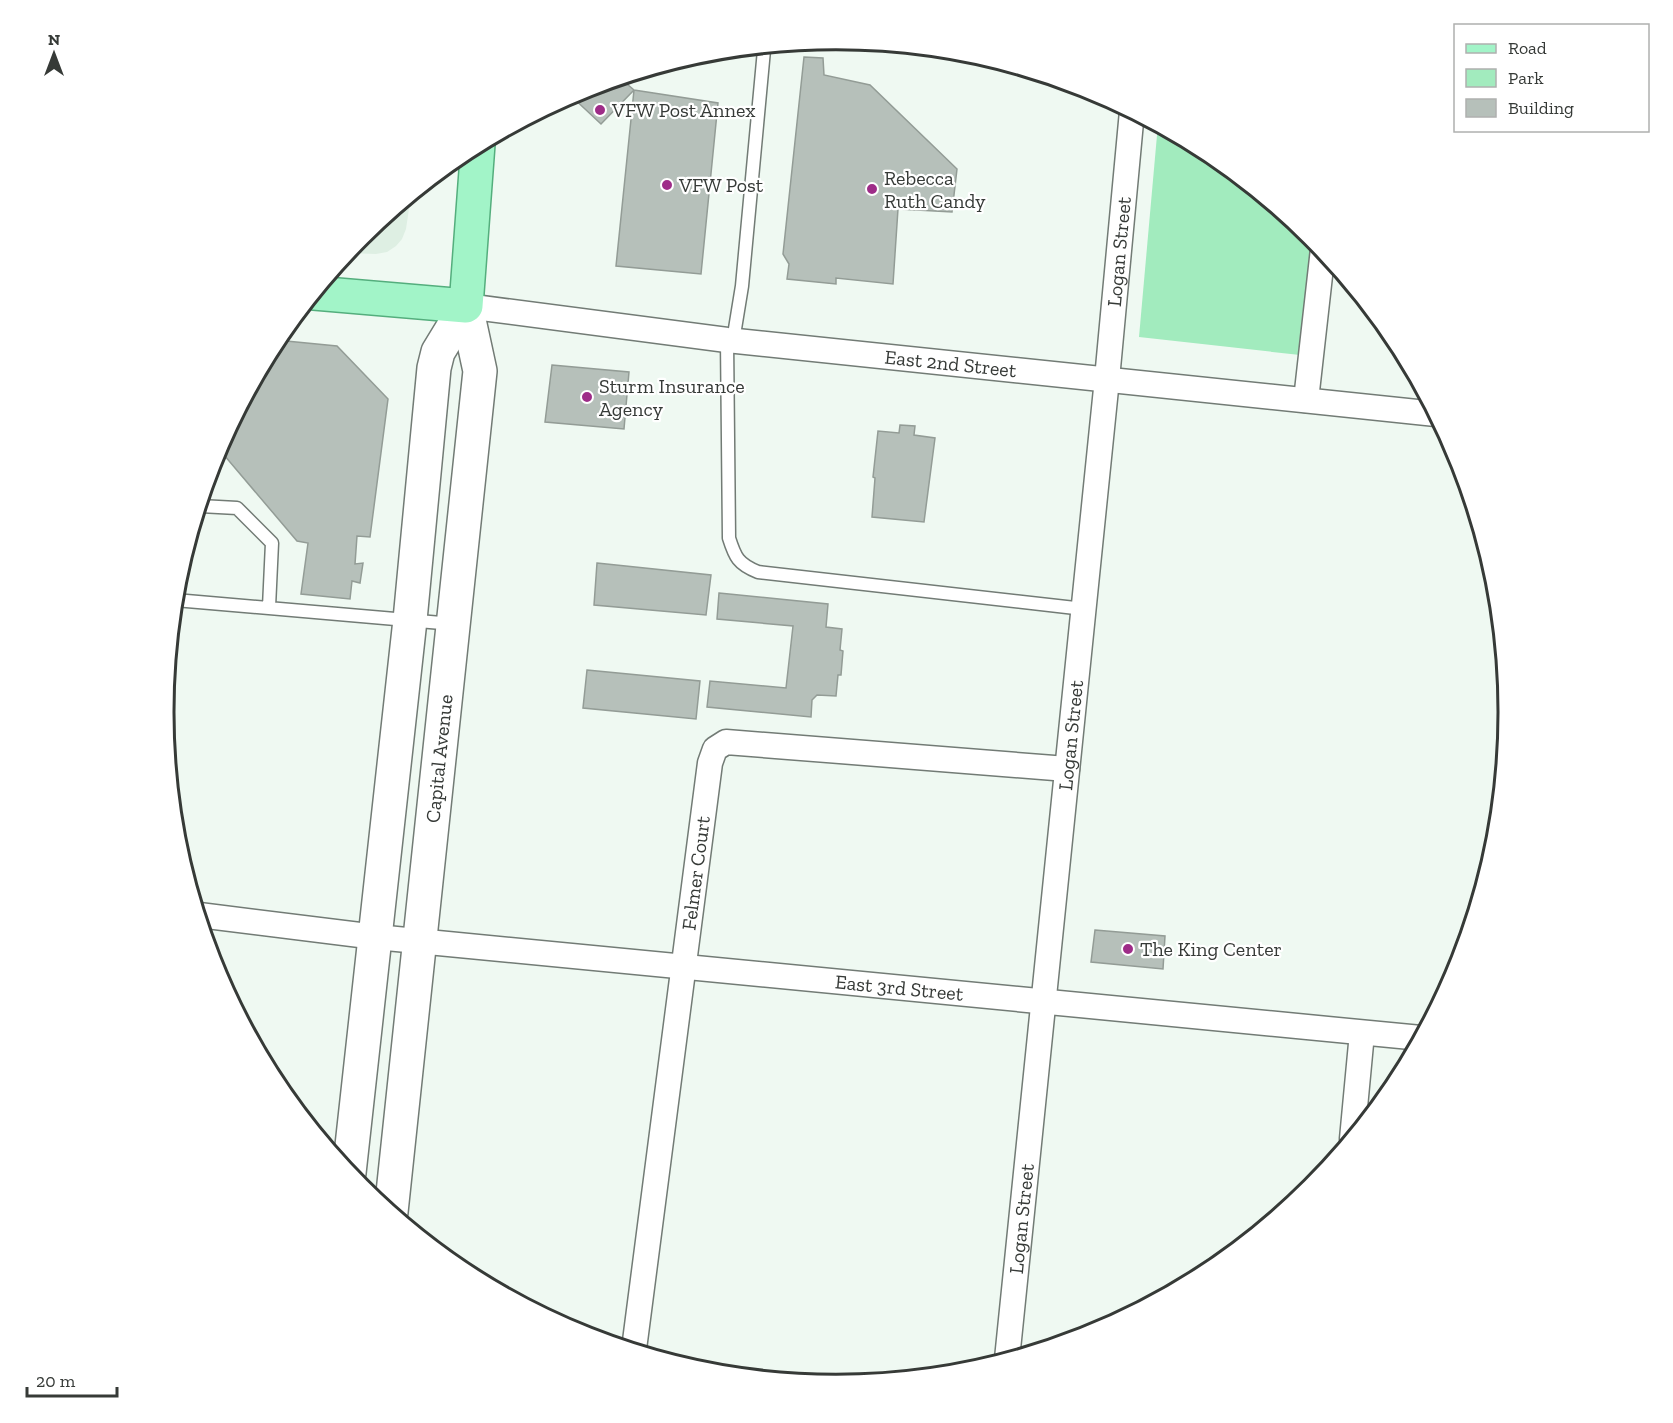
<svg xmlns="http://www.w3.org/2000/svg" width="1673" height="1423" font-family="'Zilla Slab',serif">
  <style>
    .built { fill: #deefe3 }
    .green { fill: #a2ebbe }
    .building { fill: #b6c0ba; stroke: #939c96; stroke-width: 1.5 }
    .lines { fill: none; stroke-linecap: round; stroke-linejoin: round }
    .lane-casing { stroke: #727b75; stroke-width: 15 }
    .street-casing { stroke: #727b75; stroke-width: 27 }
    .secondary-casing { stroke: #727b75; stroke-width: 36 }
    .primary-casing { stroke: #54ae7d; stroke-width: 36 }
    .lane { stroke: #fff; stroke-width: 12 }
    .street { stroke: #fff; stroke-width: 24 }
    .secondary { stroke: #fff; stroke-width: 33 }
    .primary { stroke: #a2f4c8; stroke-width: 33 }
    .poi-dot { fill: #9e2c88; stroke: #fff; stroke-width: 2 }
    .labels { text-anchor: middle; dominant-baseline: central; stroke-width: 4.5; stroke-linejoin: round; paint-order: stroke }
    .poi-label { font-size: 20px; fill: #363a37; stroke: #fff; text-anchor: start }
    .street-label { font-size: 20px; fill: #363a37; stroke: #fff }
    .rim { fill: none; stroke: #363a37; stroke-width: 3 }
  </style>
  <rect width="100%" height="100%" fill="#eff9f2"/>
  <path class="built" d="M 411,195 L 406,229 L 402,239 L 396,246 L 387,252 L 376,254 L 347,253 L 361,236 Z"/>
  <path class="green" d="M 1158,124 L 1210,153 L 1312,236 L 1300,355 L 1139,337 Z"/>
  <path class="building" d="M 804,57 L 823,58 L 824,75 L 870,85 L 957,169 L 952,212 L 898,209 L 893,284 L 836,278 L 836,284 L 787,279 L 789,264 L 783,254 Z
    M 620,78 L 634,90 L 601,124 L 570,95 L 579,90 Z
    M 634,90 L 718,103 L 701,274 L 616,266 Z
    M 276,340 L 337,346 L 388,399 L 370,537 L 357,536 L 355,564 L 363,563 L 360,583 L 352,581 L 350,599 L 301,594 L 308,543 L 297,541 L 218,448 Z
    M 552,365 L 629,372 L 624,429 L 545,422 Z
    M 900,425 L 915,426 L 914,435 L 935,438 L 924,522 L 872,517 L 875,478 L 873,477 L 878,431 L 899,433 Z
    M 597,563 L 711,575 L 706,615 L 594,605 Z
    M 719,593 L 828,604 L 826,627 L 842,629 L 840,650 L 843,651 L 841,675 L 838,675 L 836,696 L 817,695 L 812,700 L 811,717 L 707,707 L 710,681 L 786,688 L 793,626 L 717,619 Z
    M 587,670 L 700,681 L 696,719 L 583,708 Z
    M 1095,930 L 1165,936 L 1163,969 L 1091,962 Z
    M 238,1012 L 245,1013 L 244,1023 Z"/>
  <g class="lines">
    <defs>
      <path id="lane" d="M 727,340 L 729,538 C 735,557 738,564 758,572 L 1084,609
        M 733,341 L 742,286 L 764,50 L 767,46
        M 200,506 L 237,508 L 272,543 L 269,607
        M 175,600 L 453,624"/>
      <g id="street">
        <path id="s1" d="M 466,306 L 727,340 L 1436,414"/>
        <path d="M 1306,400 L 1323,249"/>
        <path id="s2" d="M 199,915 L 376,937 L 1421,1038"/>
        <path d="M 1352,1139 L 1362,1033"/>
        <path id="s3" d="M 634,1349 L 710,763 L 715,749 L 726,742 L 1067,769"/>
        <path id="s4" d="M 1007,1359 L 1107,379 L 1132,111"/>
      </g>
      <g id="secondary">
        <path d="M 349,1173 L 410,620 L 434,368 L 438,352 L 466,306"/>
        <path id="s5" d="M 391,1212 L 480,371 L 466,306"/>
      </g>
      <path id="primary" d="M 314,293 L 466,306 L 478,144"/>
    </defs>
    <use href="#lane" class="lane-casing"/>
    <use href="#street" class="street-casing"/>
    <use href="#secondary" class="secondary-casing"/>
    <use href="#primary" class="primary-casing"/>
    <use href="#lane" class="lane"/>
    <use href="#street" class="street"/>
    <use href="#secondary" class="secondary"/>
    <use href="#primary" class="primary"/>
  </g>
  <g class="poi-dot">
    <circle cx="600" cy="110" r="6"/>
    <circle cx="667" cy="185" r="6"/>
    <circle cx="872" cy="189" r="6"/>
    <circle cx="587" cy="397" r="6"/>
    <circle cx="1128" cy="949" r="6"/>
  </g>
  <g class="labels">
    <g class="poi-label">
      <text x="612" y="110">VFW Post Annex</text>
      <text x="884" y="178">Rebecca<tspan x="884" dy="23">Ruth Candy</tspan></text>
      <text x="679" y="185">VFW Post</text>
      <text x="599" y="386">Sturm Insurance<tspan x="599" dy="23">Agency</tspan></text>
      <text x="1140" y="949">The King Center</text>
    </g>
    <g class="street-label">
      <text stroke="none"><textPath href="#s4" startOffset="1113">Logan Street</textPath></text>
      <text stroke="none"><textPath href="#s1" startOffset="488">East 2nd Street</textPath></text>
      <text stroke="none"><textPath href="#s4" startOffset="627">Logan Street</textPath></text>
      <text stroke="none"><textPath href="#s5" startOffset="456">Capital Avenue</textPath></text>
      <text stroke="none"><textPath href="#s3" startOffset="480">Felmer Court</textPath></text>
      <text stroke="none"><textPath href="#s2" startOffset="704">East 3rd Street</textPath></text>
      <text stroke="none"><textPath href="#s4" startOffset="141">Logan Street</textPath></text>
    </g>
  </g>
  <path d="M0 0H1673V1423H0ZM174 712a662 662 0 1 1 1324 0a662 662 0 1 1-1324 0Z" fill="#fff" fill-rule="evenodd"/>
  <path class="rim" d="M174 712a662 662 0 1 1 1324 0a662 662 0 1 1-1324 0Z"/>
  <rect x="1454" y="24" width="195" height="108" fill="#ffffff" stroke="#afb0af" stroke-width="1.5"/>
  <rect x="1466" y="44" width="30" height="9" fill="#a2f4c8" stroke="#afb0af" stroke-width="1.5"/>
  <text x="1508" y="54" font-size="18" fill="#363a37">Road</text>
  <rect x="1466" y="69" width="30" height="18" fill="#a2ebbe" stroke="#afb0af" stroke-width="1.5"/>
  <text x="1508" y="84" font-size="18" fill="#363a37">Park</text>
  <rect x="1466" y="99" width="30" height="18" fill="#b6c0ba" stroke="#afb0af" stroke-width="1.5"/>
  <text x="1508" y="114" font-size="18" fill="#363a37">Building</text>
  <g transform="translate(54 54)" stroke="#ffffff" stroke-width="4.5" paint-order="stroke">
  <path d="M0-4.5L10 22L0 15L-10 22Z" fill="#363a37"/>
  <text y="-9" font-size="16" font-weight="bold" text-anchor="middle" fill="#363a37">N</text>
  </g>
  <path d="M27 1387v9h90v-9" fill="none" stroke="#363a37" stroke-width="3"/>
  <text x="36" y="1387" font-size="18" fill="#363a37" stroke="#ffffff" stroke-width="4.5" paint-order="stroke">20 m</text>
</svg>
